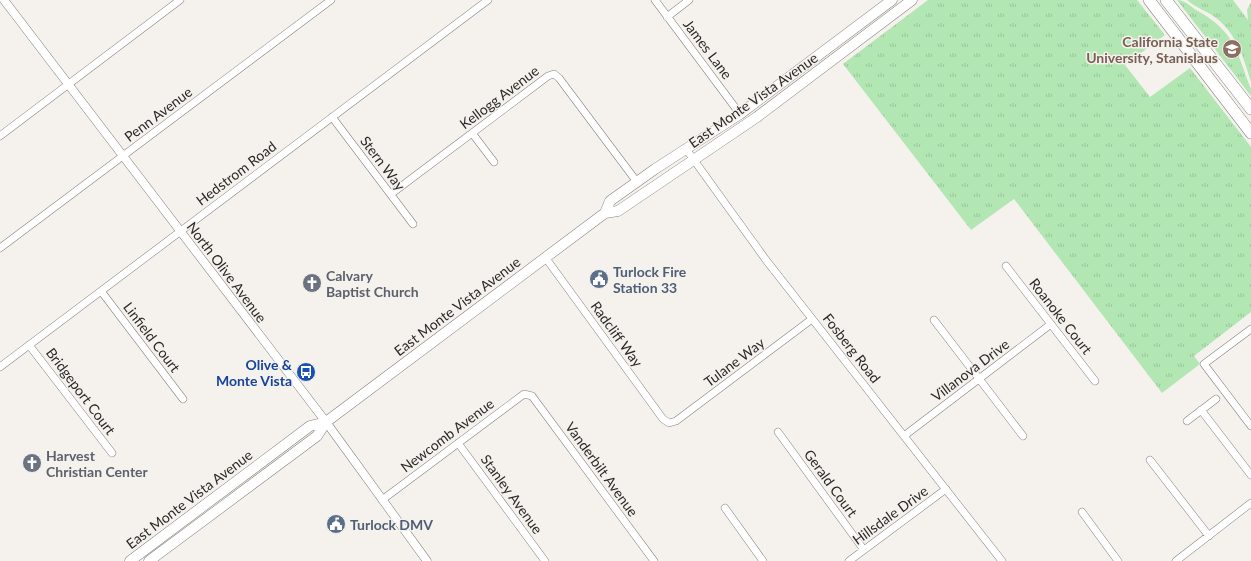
<svg xmlns="http://www.w3.org/2000/svg" width="1251" height="561" font-family="Lato,sans-serif">
  <style>
    .grass { fill: url(#grass-tufts) }
    .lines { fill: none; stroke-linecap: round; stroke-linejoin: round }
    .minor-casing { stroke: #85827f; stroke-width: 8 }
    .tertiary-casing { stroke: #85827f; stroke-width: 9 }
    .secondary-casing { stroke: #85827f; stroke-width: 11 }
    .primary-casing { stroke: #85827f; stroke-width: 12 }
    .minor { stroke: #fff; stroke-width: 7 }
    .tertiary { stroke: #fff; stroke-width: 8 }
    .secondary { stroke: #fff; stroke-width: 10 }
    .primary { stroke: #fff; stroke-width: 11 }
    .labels { text-anchor: middle; dominant-baseline: central; stroke-width: 3; stroke-linejoin: round; paint-order: stroke }
    .education-label { font-size: 14px; font-weight: bold; fill: #785e54; stroke: #f5f2ee; text-anchor: end }
    .street-label { font-size: 14px; fill: #2b2928; stroke: #f5f2ee }
    .service-label { font-size: 14px; font-weight: bold; fill: #4e5e75; stroke: #f5f2ee; text-anchor: start }
    .worship-label { font-size: 14px; font-weight: bold; fill: #5b616d; stroke: #f5f2ee; text-anchor: start }
    .transit-label { font-size: 14px; font-weight: bold; fill: #164399; stroke: #f5f2ee; text-anchor: end }
  </style>
  <defs>
    <pattern id="grass-tufts" width="24" height="20" patternUnits="userSpaceOnUse"><rect width="24" height="20" fill="#b2e6b3"/><path d="M3 7l-1-3M5 7V3M7 7l1-3M15 17l-1-3M17 17v-4M19 17l1-3" fill="none" stroke="#99c59a"/></pattern>
  </defs>
  <rect width="100%" height="100%" fill="#f5f2ee"/>
  <path class="grass" d="M 928,0 L 1137,0 L 1165,35 L 1125,65 L 1150,97 L 1190,68 L 1251,147 L 1251,312 L 1194,356 L 1200,364 L 1162,393 L 1014,199 L 971,230 L 843,64 Z
    M 1177,0 C 1186,0 1190,7 1198,11 C 1236,33 1236,51 1251,89 L 1251,96 Z
    M 1187,0 L 1233,0 L 1248,20 L 1247,10 L 1251,2 L 1251,82 C 1244,59 1237,34 1216,18 C 1207,11 1196,8 1187,0 Z"/>
  <g class="lines">
    <defs>
      <path id="minor" d="M 655,0 L 740,114
        M 667,17 L 689,0
        M 332,117 L 413,224
        M 472,133 L 494,162
        M 0,136 L 180,0
        M 686,149 L 766,260 L 1002,561
        M 391,194 L 548,76 L 554,74 L 559,78 L 637,182
        M 0,248 L 331,0
        M 545,257 L 663,419 L 669,423 L 676,421 L 812,319
        M 1006,266 L 1095,381
        M 101,291 L 183,399
        M 934,320 L 1023,436
        M 1251,329 L 1204,364 L 1251,426
        M 29,345 L 112,453
        M 0,367 L 488,0
        M 1201,410 L 1251,475
        M 1187,421 L 1216,399
        M 778,432 L 864,550
        M 904,436 L 1051,324
        M 458,443 L 545,561
        M 1150,460 L 1209,536
        M 382,500 L 524,394 L 532,396 L 654,561
        M 725,508 L 763,561
        M 1082,512 L 1118,561
        M 849,561 L 946,489
        M 1176,561 L 1251,503"/>
      <path id="tertiary" d="M 4,0 L 326,422 L 427,561"/>
      <path id="secondary" d="M 605,213 L 610,201 L 655,169 L 740,114 L 892,0
        M 130,561 L 310,426 L 326,422
        M 149,561 L 317,436 L 326,422 L 605,213 L 618,211 L 757,117 L 912,0"/>
      <path id="primary" d="M 1149,0 L 1251,133
        M 1166,0 L 1251,109"/>
    </defs>
    <use href="#minor" class="minor-casing"/>
    <use href="#tertiary" class="tertiary-casing"/>
    <use href="#secondary" class="secondary-casing"/>
    <use href="#primary" class="primary-casing"/>
    <use href="#minor" class="minor"/>
    <use href="#tertiary" class="tertiary"/>
    <use href="#secondary" class="secondary"/>
    <use href="#primary" class="primary"/>
  </g>
  <defs>
    <symbol id="university-disc" viewBox="-11 -11 22 22"><circle r="9.5" fill="#8d6e63" stroke="#f5f2ee"/><path d="M0-5L7-2L0 1L-7-2ZM-4 1L0 2.5L4 1V4Q0 6-4 4Z" fill="#fff"/></symbol>
    <symbol id="civic-disc" viewBox="-11 -11 22 22"><circle r="9.5" fill="#5c6f8a" stroke="#f5f2ee"/><path d="M-.6-6.5H3V-4.5H.6V-3L4-1V1h2V6H-6V1h2V-1L-.6-3ZM-1.2 2.5V6h2.4V2.5Z" fill="#fff"/></symbol>
    <symbol id="church-disc" viewBox="-11 -11 22 22"><circle r="9.5" fill="#6b7280" stroke="#f5f2ee"/><path d="M-1.2-6h2.4v3.5h3.3v2.4h-3.3V6h-2.4V-.1h-3.3v-2.4h3.3Z" fill="#fff"/></symbol>
    <symbol id="bus-disc" viewBox="-11 -11 22 22"><circle r="9.5" fill="#1a4fb4" stroke="#f5f2ee"/><path d="M-5-6H5V4H4V6H2V4H-2V6H-4V4H-5ZM-3.5-4V0h7V-4ZM-3.5 1.2v1.5H-2V1.2ZM2 1.2v1.5H3.5V1.2Z" fill="#fff"/></symbol>
  </defs>
  <g fill-rule="evenodd">
    <use href="#university-disc" x="1221" y="38" width="22" height="22"/>
    <use href="#civic-disc" x="588" y="268" width="22" height="22"/>
    <use href="#church-disc" x="301" y="272" width="22" height="22"/>
    <use href="#bus-disc" x="295" y="361" width="22" height="22"/>
    <use href="#church-disc" x="21" y="452" width="22" height="22"/>
    <use href="#civic-disc" x="325" y="513" width="22" height="22"/>
  </g>
  <g class="labels">
    <g class="education-label">
      <text x="1218" y="41">California State<tspan x="1218" dy="16">University, Stanislaus</tspan></text>
    </g>
    <g class="street-label">
      <text transform="translate(708 49) rotate(53)">James Lane</text>
      <text transform="translate(499 97) rotate(-37)">Kellogg Avenue</text>
      <text transform="translate(753 100) rotate(-35)">East Monte Vista Avenue</text>
      <text transform="translate(158 114) rotate(-37)">Penn Avenue</text>
      <text transform="translate(383 163) rotate(53)">Stern Way</text>
      <text transform="translate(236 173) rotate(-37)">Hedstrom Road</text>
      <text transform="translate(227 272) rotate(53)">North Olive Avenue</text>
      <text transform="translate(457 306) rotate(-37)">East Monte Vista Avenue</text>
      <text transform="translate(1061 316) rotate(52)">Roanoke Court</text>
      <text transform="translate(617 334) rotate(54)">Radcliff Way</text>
      <text transform="translate(152 337) rotate(53)">Linfield Court</text>
      <text transform="translate(852 348) rotate(52)">Fosberg Road</text>
      <text transform="translate(734 362) rotate(-37)">Tulane Way</text>
      <text transform="translate(970 370) rotate(-37)">Villanova Drive</text>
      <text transform="translate(81 391) rotate(53)">Bridgeport Court</text>
      <text transform="translate(447 435) rotate(-37)">Newcomb Avenue</text>
      <text transform="translate(602 469) rotate(54)">Vanderbilt Avenue</text>
      <text transform="translate(831 483) rotate(54)">Gerald Court</text>
      <text transform="translate(512 494) rotate(54)">Stanley Avenue</text>
      <text transform="translate(189 499) rotate(-37)">East Monte Vista Avenue</text>
      <text transform="translate(890 515) rotate(-36)">Hillsdale Drive</text>
    </g>
    <g class="service-label">
      <text x="613" y="271">Turlock Fire<tspan x="613" dy="16">Station 33</tspan></text>
      <text x="350" y="524">Turlock DMV</text>
    </g>
    <g class="worship-label">
      <text x="326" y="275">Calvary<tspan x="326" dy="16">Baptist Church</tspan></text>
      <text x="46" y="455">Harvest<tspan x="46" dy="16">Christian Center</tspan></text>
    </g>
    <g class="transit-label">
      <text x="292" y="364">Olive &amp;<tspan x="292" dy="16">Monte Vista</tspan></text>
    </g>
  </g>
</svg>
